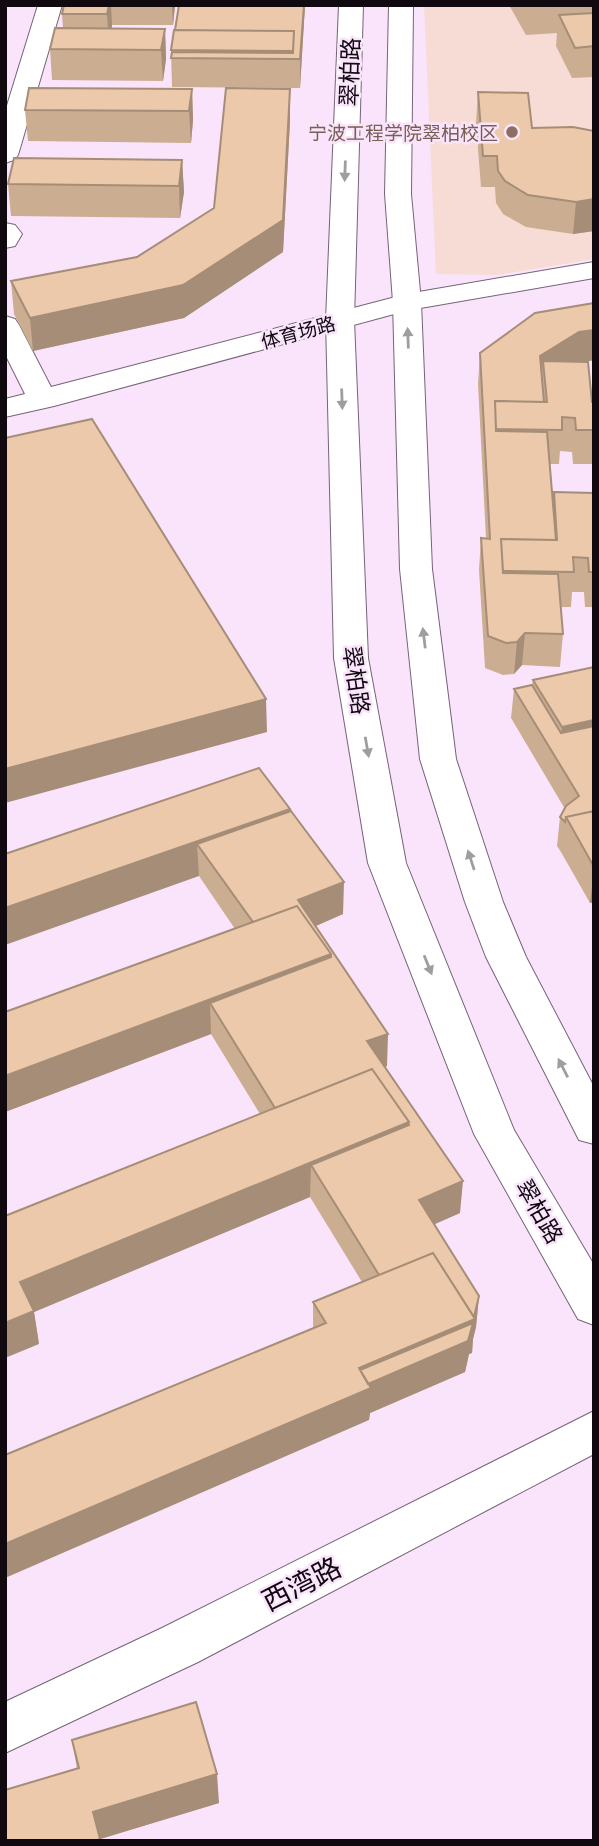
<svg xmlns="http://www.w3.org/2000/svg" width="599" height="1846" font-family="Barlow,'Noto Sans SC',sans-serif">
  <style>
    .education { fill: #f6dcd5 }
    .lines { fill: none; stroke-linecap: round; stroke-linejoin: round }
    .street-casing { stroke: #756376; stroke-width: 2 }
    .secondary-casing { stroke: #756376; stroke-width: 2 }
    .street { fill: #fff; fill-rule: evenodd }
    .secondary { fill: #fff; fill-rule: evenodd }
    .wall { fill: #cbad92 }
    .shaded-wall { fill: #a58d77 }
    .building { fill: #ecc9aa; stroke: #a58d77; stroke-width: 2 }
    .oneway { fill: #9f9d9f }
    .education-dot { fill: #8d6e63; stroke: #fae4fb; stroke-width: 2.5 }
    .labels { text-anchor: middle; dominant-baseline: central; stroke-width: 5; stroke-linejoin: round; paint-order: stroke }
    .far-education-label { font-size: 19px; fill: #785e54; stroke: #fae4fb; text-anchor: end }
    .far-street-label { font-size: 19px; fill: #100910; stroke: #fae4fb }
    .street-label { font-size: 23px; fill: #100910; stroke: #fae4fb }
    .near-street-label { font-size: 28px; fill: #100910; stroke: #fae4fb }
  </style>
  <rect width="100%" height="100%" fill="#fae4fb"/>
  <path class="education" d="M 424,5 L 594,5 L 594,259 L 497,275 L 436,274 Z"/>
  <g class="lines">
    <defs>
      <path id="street" d="M 38,5 L 62,5 L 18,155 L 14,160 L 5,163 L 5,112 Z
        M 5,223 L 15,225 L 22,234 L 15,246 L 5,248 Z
        M 594,262 L 594,278 L 409,310 L 54,406 L 5,417 L 5,399 L 25,394 L 5,354 L 5,316 L 15,319 L 19,325 L 51,387 L 407,294 Z
        M 594,1411 L 594,1454 L 198,1662 L 5,1753 L 5,1702 L 162,1628 Z"/>
      <path id="secondary" d="M 339,5 L 363,5 L 354,320 L 368,658 L 406,863 L 514,1130 L 594,1265 L 594,1325 L 578,1319 L 474,1134 L 368,863 L 334,658 L 326,320 Z
        M 389,5 L 413,5 L 411,194 L 421,302 L 432,569 L 456,759 L 503,902 L 526,957 L 594,1087 L 594,1144 L 579,1140 L 486,957 L 465,902 L 420,759 L 400,569 L 393,302 L 385,194 Z"/>
    </defs>
    <use href="#street" class="street-casing"/>
    <use href="#secondary" class="secondary-casing"/>
    <use href="#street" class="street"/>
    <use href="#secondary" class="secondary"/>
  </g>
  <path class="wall" d="M 64,5 L 175,5 L 173,25 L 112,25 L 112,28 L 165,29 L 166,59 L 163,81 L 52,80 L 50,49 L 63,28 L 62,14 Z
    M 305,5 L 300,88 L 172,87 L 171,50 Z
    M 509,5 L 594,5 L 594,77 L 572,78 L 556,46 L 557,33 L 526,35 Z
    M 192,89 L 193,120 L 191,143 L 28,141 L 25,110 Z
    M 478,92 L 532,128 L 594,131 L 594,231 L 573,234 L 526,227 L 503,214 L 496,203 L 495,187 L 481,187 L 476,123 Z
    M 290,121 L 283,252 L 184,318 L 33,351 L 14,314 L 11,281 L 137,257 L 214,208 Z
    M 182,160 L 184,192 L 180,218 L 11,216 L 8,184 Z
    M 594,303 L 594,360 L 586,362 L 592,402 L 594,402 L 594,464 L 573,464 L 572,452 L 560,451 L 559,464 L 549,464 L 553,504 L 554,492 L 594,493 L 594,607 L 585,607 L 584,592 L 572,592 L 571,607 L 561,607 L 563,634 L 560,667 L 522,665 L 514,674 L 503,675 L 485,668 L 479,570 L 481,538 L 486,538 L 478,384 L 480,353 Z
    M 594,667 L 594,902 L 590,903 L 561,852 L 557,846 L 560,817 L 565,809 L 511,718 L 514,689 L 532,685 L 533,680 Z
    M 290,809 L 290,812 L 343,914 L 316,926 L 387,1066 L 385,1067 L 460,1213 L 434,1224 L 479,1296 L 476,1327 L 473,1339 L 472,1353 L 469,1354 L 465,1372 L 370,1413 L 369,1420 L 313,1328 L 313,1302 L 362,1282 L 310,1197 L 34,1312 L 39,1344 L 5,1216 L 260,1114 L 211,1034 L 5,1112 L 5,1012 L 235,929 L 199,876 L 5,854 Z
    M 72,1740 L 219,1803 L 100,1839 L 77,1769 Z"/>
  <path class="shaded-wall" d="M 109,5 L 111,5 L 112,25 L 109,45 L 107,14 Z
    M 172,5 L 175,6 L 173,25 Z
    M 304,5 L 305,5 L 300,88 L 300,59 Z
    M 165,29 L 166,59 L 163,81 L 161,50 Z
    M 192,89 L 193,120 L 191,143 L 189,111 Z
    M 290,89 L 290,121 L 283,252 L 184,318 L 33,351 L 30,318 L 183,285 Z
    M 182,160 L 184,192 L 180,218 L 179,186 Z
    M 594,199 L 594,231 L 573,234 L 576,202 Z
    M 594,330 L 594,360 L 576,363 L 543,361 L 541,385 L 540,356 L 579,332 Z
    M 525,633 L 522,665 L 514,674 L 517,642 Z
    M 266,699 L 267,732 L 5,803 L 5,769 Z
    M 594,720 L 594,754 L 558,762 L 562,727 Z
    M 290,809 L 290,844 L 197,844 L 199,876 L 5,945 L 5,908 Z
    M 594,871 L 594,902 L 590,903 Z
    M 344,882 L 343,914 L 311,928 L 298,900 Z
    M 331,954 L 331,989 L 210,1003 L 211,1034 L 5,1112 L 5,1076 Z
    M 388,1034 L 387,1066 L 365,1073 L 367,1041 Z
    M 409,1122 L 407,1157 L 311,1165 L 310,1197 L 34,1312 L 39,1344 L 5,1358 L 5,1323 L 20,1282 Z
    M 463,1181 L 460,1213 L 417,1232 L 419,1200 Z
    M 479,1296 L 476,1327 L 473,1339 L 472,1353 L 469,1354 L 465,1372 L 370,1413 L 369,1420 L 5,1578 L 5,1544 L 359,1368 Z
    M 217,1774 L 219,1803 L 97,1840 L 93,1812 Z"/>
  <path class="building" d="M 64,5 L 109,5 L 107,14 L 62,14 Z
    M 179,5 L 304,5 L 300,59 L 171,58 L 172,52 L 293,53 L 294,31 L 175,30 Z
    M 594,13 L 594,46 L 575,48 L 559,15 Z
    M 55,28 L 165,29 L 161,50 L 50,49 Z
    M 174,30 L 294,31 L 293,51 L 171,50 Z
    M 29,88 L 192,89 L 189,111 L 25,110 Z
    M 226,88 L 290,89 L 283,220 L 183,285 L 30,318 L 11,281 L 137,257 L 214,208 Z
    M 478,92 L 528,93 L 532,128 L 573,127 L 594,131 L 594,199 L 576,202 L 528,195 L 505,181 L 498,171 L 497,156 L 483,156 Z
    M 14,158 L 182,160 L 179,186 L 8,184 Z
    M 594,303 L 594,330 L 579,332 L 540,356 L 544,402 L 495,401 L 496,431 L 547,432 L 556,540 L 501,539 L 503,573 L 558,574 L 563,634 L 525,633 L 517,642 L 506,643 L 488,636 L 481,538 L 490,539 L 480,353 L 535,313 Z
    M 543,361 L 588,362 L 592,402 L 594,402 L 594,430 L 576,430 L 575,418 L 562,417 L 562,430 L 496,429 L 495,401 L 547,402 Z
    M 92,419 L 266,699 L 5,769 L 5,438 Z
    M 554,492 L 594,493 L 594,572 L 589,572 L 588,558 L 573,557 L 574,572 L 503,571 L 501,539 L 557,540 Z
    M 594,667 L 594,720 L 562,727 L 533,680 Z
    M 532,685 L 561,733 L 594,726 L 594,811 L 566,817 L 565,822 L 560,817 L 566,806 L 579,796 L 514,689 Z
    M 259,768 L 290,809 L 5,908 L 5,854 Z
    M 291,811 L 344,882 L 298,900 L 388,1034 L 367,1041 L 463,1181 L 419,1200 L 479,1296 L 474,1317 L 433,1253 L 379,1275 L 311,1165 L 409,1125 L 408,1123 L 409,1122 L 372,1069 L 275,1108 L 210,1003 L 331,957 L 331,954 L 297,906 L 253,922 L 197,844 Z
    M 594,811 L 594,867 L 566,817 Z
    M 297,906 L 331,954 L 5,1076 L 5,1012 Z
    M 372,1069 L 409,1122 L 20,1282 L 34,1311 L 5,1323 L 5,1216 Z
    M 433,1253 L 475,1319 L 359,1368 L 371,1388 L 5,1544 L 5,1455 L 326,1323 L 313,1302 Z
    M 473,1323 L 468,1341 L 368,1384 L 360,1370 Z
    M 196,1702 L 217,1774 L 93,1812 L 100,1839 L 96,1841 L 5,1841 L 5,1790 L 79,1768 L 72,1740 Z"/>
  <defs><path id="oneway-solid" d="M-6-.8H1V-3.2L6.5 0L1 3.2V.8H-6Z" transform="scale(1.75)"/></defs>
  <g class="oneway">
    <use href="#oneway-solid" transform="translate(345 171) rotate(92)"/>
    <use href="#oneway-solid" transform="translate(408 338) rotate(-92)"/>
    <use href="#oneway-solid" transform="translate(342 399) rotate(88)"/>
    <use href="#oneway-solid" transform="translate(424 638) rotate(-97)"/>
    <use href="#oneway-solid" transform="translate(367 747) rotate(80)"/>
    <use href="#oneway-solid" transform="translate(471 860) rotate(-108)"/>
    <use href="#oneway-solid" transform="translate(428 965) rotate(68)"/>
    <use href="#oneway-solid" transform="translate(563 1068) rotate(-117)"/>
  </g>
  <circle class="education-dot" cx="512" cy="132" r="7"/>
  <g class="labels">
    <g class="far-education-label">
      <text x="498" y="132">宁波工程学院翠柏校区</text>
    </g>
    <g class="far-street-label">
      <text transform="translate(298 332) rotate(-15)">体育场路</text>
    </g>
    <g class="street-label">
      <text transform="translate(349 72) rotate(-88)">翠柏路</text>
      <text transform="translate(357 680) rotate(82)">翠柏路</text>
      <text transform="translate(540 1211) rotate(60)">翠柏路</text>
    </g>
    <g class="near-street-label">
      <text transform="translate(301 1583) rotate(-27)">西湾路</text>
    </g>
  </g>
  <rect width="599" height="1846" fill="none" stroke="#100910" stroke-width="14"/>
</svg>
